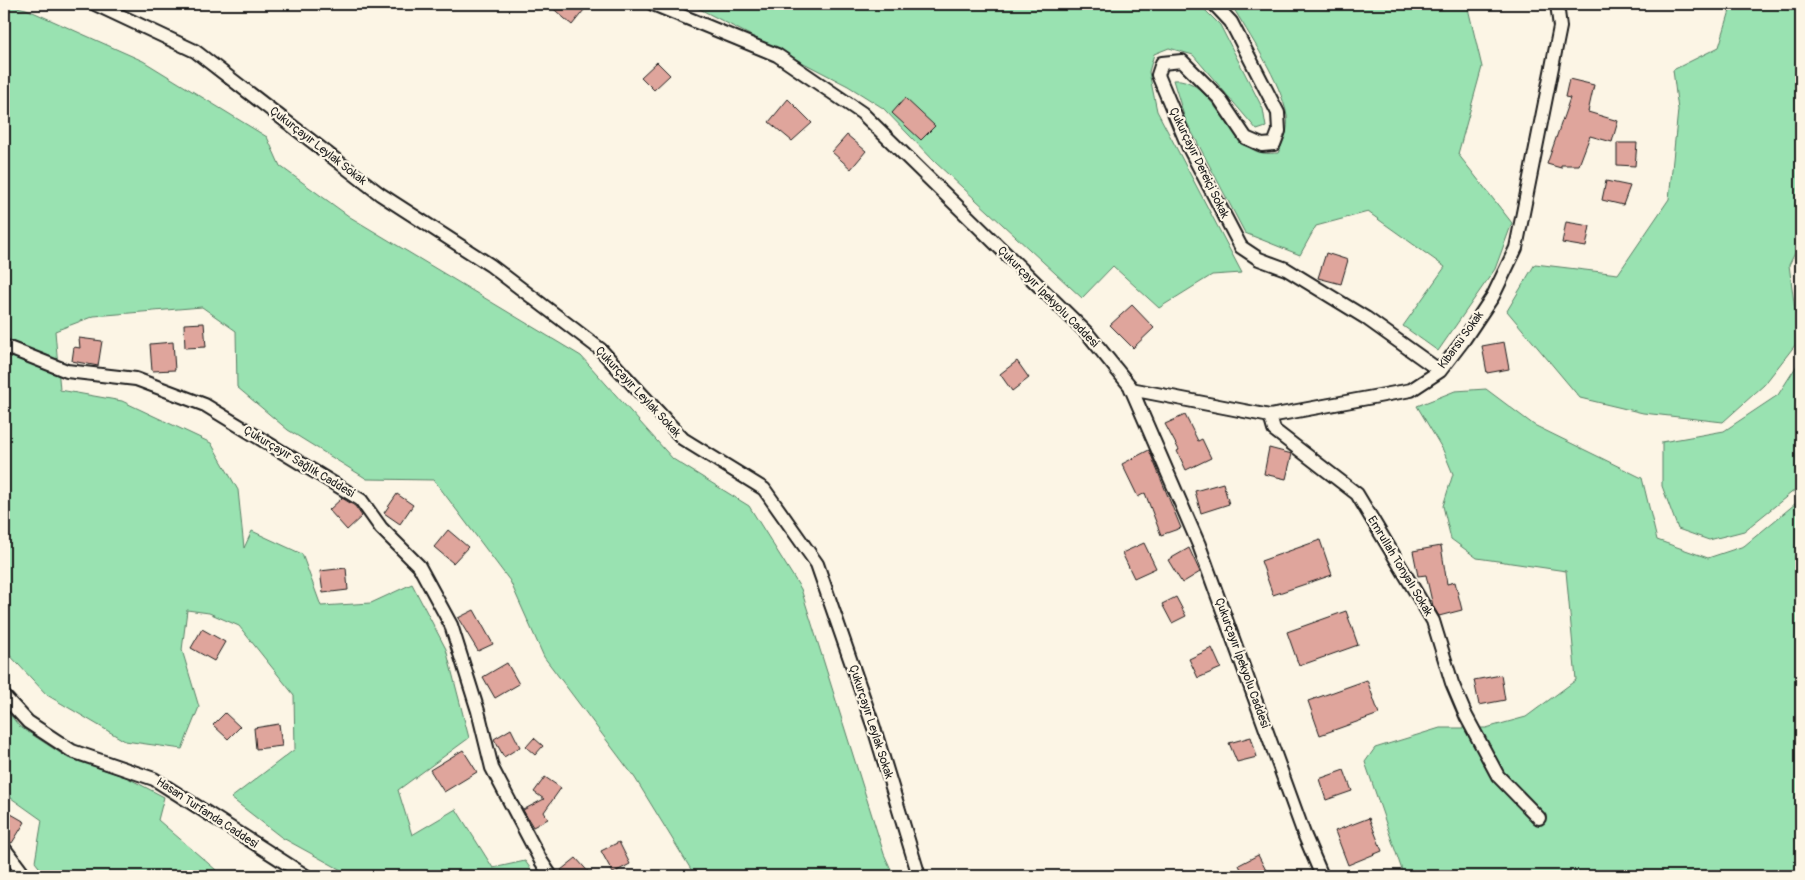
<svg xmlns="http://www.w3.org/2000/svg" width="1805" height="880" font-family="Pangolin,sans-serif">
  <style>
    .green { fill: #99e2b1; stroke: #5a7f66 }
    .building { fill: #dfa59c; stroke: #1c1c1c }
    .lines { fill: none; stroke-linecap: round; stroke-linejoin: round }
    .minor-casing { stroke: #1c1c1c; stroke-width: 16 }
    .minor { stroke: #fcf5e5; stroke-width: 12 }
    .labels { text-anchor: middle; dominant-baseline: central; stroke-width: 4.5; stroke-linejoin: round; paint-order: stroke }
    .street-label { font-size: 12px; fill: #1c1c1c; stroke: #fcf5e5 }
  </style>
  <rect width="100%" height="100%" fill="#fcf5e5"/>
  <filter id="ink" filterUnits="userSpaceOnUse"><feTurbulence type="fractalNoise" baseFrequency=".02" numOctaves="2"/><feDisplacementMap in="SourceGraphic" scale="10" xChannelSelector="R" yChannelSelector="G"/><feConvolveMatrix kernelMatrix="1 2 1 2 8 2 1 2 1" color-interpolation-filters="sRGB"/></filter>
  <g filter="url(#ink)">
    <path class="green" d="M 4,4 L 26,9 L 143,61 L 267,137 L 280,166 L 350,217 L 581,356 L 673,459 L 749,506 L 801,589 L 884,854 L 894,876 L 695,876 L 635,778 L 544,657 L 510,581 L 434,480 L 367,479 L 288,430 L 237,387 L 236,331 L 202,307 L 94,316 L 55,331 L 60,390 L 122,401 L 211,443 L 238,490 L 244,548 L 252,531 L 302,554 L 321,606 L 371,603 L 412,584 L 446,649 L 469,738 L 398,790 L 412,835 L 456,809 L 493,868 L 525,861 L 536,876 L 352,876 L 281,837 L 231,798 L 295,749 L 294,695 L 239,626 L 209,613 L 187,610 L 182,650 L 199,707 L 182,749 L 125,741 L 47,695 L 4,649 Z
      M 690,4 L 1199,4 L 1220,25 L 1263,109 L 1266,127 L 1257,130 L 1193,55 L 1169,48 L 1154,54 L 1149,72 L 1157,111 L 1242,273 L 1212,275 L 1159,308 L 1113,266 L 1082,298 L 936,163 L 883,108 L 848,86 Z
      M 1231,4 L 1467,4 L 1482,67 L 1458,154 L 1512,223 L 1495,269 L 1438,351 L 1403,326 L 1445,267 L 1368,212 L 1316,226 L 1300,255 L 1245,233 L 1185,119 L 1173,80 C 1212,75 1229,149 1263,153 C 1268,154 1273,153 1278,153 C 1284,141 1289,129 1287,116 C 1281,81 1249,35 1231,4 Z
      M 1732,4 L 1801,4 L 1801,241 L 1789,265 L 1799,340 L 1764,385 L 1723,422 L 1643,413 L 1580,398 L 1507,311 L 1535,264 L 1618,274 L 1669,199 L 1678,110 L 1673,70 L 1719,47 Z
      M 1801,359 L 1801,485 L 1744,531 L 1709,540 L 1678,529 L 1662,486 L 1662,442 L 1724,431 L 1778,395 Z
      M 1486,389 L 1534,425 L 1642,478 L 1657,540 L 1708,558 L 1744,546 L 1801,499 L 1801,876 L 1404,876 L 1365,762 L 1375,748 L 1440,728 L 1486,728 L 1526,717 L 1576,680 L 1566,571 L 1477,558 L 1451,539 L 1443,506 L 1453,474 L 1443,450 L 1417,406 L 1455,391 Z
      M 4,707 L 19,726 L 68,758 L 126,777 L 164,797 L 158,820 L 216,870 L 211,876 L 46,876 L 35,862 L 42,820 L 4,793 Z"/>
    <path class="building" d="M 548,4 L 576,4 L 584,10 L 572,25 Z
      M 657,62 L 670,75 L 654,90 L 641,77 Z
      M 1569,79 L 1594,85 L 1588,112 L 1618,121 L 1612,142 L 1590,136 L 1579,165 L 1561,165 L 1561,168 L 1547,164 L 1570,98 L 1565,97 Z
      M 905,98 L 935,126 L 921,140 L 892,113 Z
      M 788,99 L 812,123 L 792,141 L 769,122 Z
      M 847,135 L 866,151 L 851,169 L 832,152 Z
      M 1617,143 L 1637,143 L 1635,166 L 1617,165 Z
      M 1606,181 L 1630,186 L 1623,205 L 1602,200 Z
      M 1566,222 L 1590,226 L 1586,247 L 1562,243 Z
      M 1326,253 L 1348,260 L 1341,284 L 1318,278 Z
      M 1132,305 L 1154,328 L 1133,348 L 1110,325 Z
      M 204,323 L 206,347 L 185,348 L 184,324 Z
      M 79,338 L 102,341 L 98,366 L 72,361 L 74,347 L 80,348 Z
      M 173,342 L 175,370 L 152,371 L 150,344 Z
      M 1504,342 L 1509,369 L 1487,373 L 1482,346 Z
      M 1017,361 L 1029,378 L 1012,391 L 1000,374 Z
      M 1185,415 L 1198,441 L 1202,439 L 1211,458 L 1186,470 L 1177,451 L 1179,450 L 1165,424 Z
      M 1269,448 L 1292,454 L 1286,479 L 1264,474 Z
      M 1149,450 L 1181,528 L 1161,535 L 1145,493 L 1138,497 L 1122,464 Z
      M 1223,483 L 1229,504 L 1201,513 L 1195,491 Z
      M 397,494 L 413,505 L 400,524 L 384,513 Z
      M 342,498 L 355,506 L 362,516 L 347,530 L 329,510 Z
      M 448,530 L 468,547 L 453,563 L 434,547 Z
      M 1320,540 L 1332,575 L 1273,595 L 1261,561 Z
      M 1144,543 L 1156,568 L 1134,578 L 1122,553 Z
      M 1441,546 L 1447,584 L 1455,582 L 1462,610 L 1439,616 L 1433,606 L 1426,575 L 1418,576 L 1413,551 Z
      M 1189,548 L 1200,572 L 1182,583 L 1168,560 Z
      M 346,568 L 348,590 L 323,593 L 320,571 Z
      M 1176,597 L 1186,616 L 1172,623 L 1162,604 Z
      M 474,610 L 493,644 L 478,651 L 458,618 Z
      M 1346,611 L 1358,645 L 1299,666 L 1287,632 Z
      M 202,629 L 225,642 L 214,661 L 191,648 Z
      M 1212,648 L 1221,668 L 1198,678 L 1189,659 Z
      M 507,663 L 519,684 L 495,698 L 483,677 Z
      M 1501,675 L 1505,700 L 1479,705 L 1474,680 Z
      M 1367,680 L 1379,714 L 1320,735 L 1308,701 Z
      M 225,713 L 240,727 L 228,739 L 213,725 Z
      M 279,724 L 282,746 L 256,749 L 254,728 Z
      M 511,729 L 520,747 L 504,757 L 494,739 Z
      M 1251,737 L 1257,757 L 1237,762 L 1229,743 Z
      M 534,738 L 543,746 L 535,755 L 526,747 Z
      M 463,750 L 477,772 L 444,792 L 430,770 Z
      M 1344,770 L 1352,791 L 1326,800 L 1319,779 Z
      M 545,777 L 561,788 L 544,812 L 548,819 L 533,827 L 523,810 L 544,799 L 534,792 Z
      M 4,810 L 25,822 L 12,843 L 4,838 Z
      M 1369,818 L 1382,851 L 1348,865 L 1335,831 Z
      M 619,842 L 630,864 L 613,873 L 601,851 Z
      M 1258,855 L 1269,876 L 1244,876 L 1239,865 Z
      M 576,858 L 592,876 L 567,876 L 561,870 Z"/>
    <g class="lines">
      <defs>
        <path id="minor" d="M 95,4 L 195,51 L 380,194 L 490,265 L 600,349 L 683,439 L 764,489 L 817,564 L 874,728 L 919,876
          M 653,4 L 777,55 L 862,113 L 1087,333 L 1130,386 L 1199,545 L 1304,834 L 1322,876
          M 1214,4 L 1231,22 L 1278,113 L 1279,131 L 1274,144 L 1262,145 L 1246,138 L 1219,98 L 1182,61 L 1162,63 L 1158,75 L 1188,146 L 1241,247 L 1259,259 L 1286,269 L 1366,318 L 1440,371
          M 4,346 L 67,371 L 136,379 L 205,405 L 361,500 L 381,528 L 419,566 L 451,625 L 478,711 L 492,768 L 541,861 L 551,876
          M 1131,389 L 1270,416 L 1411,390 L 1440,371 L 1463,341 L 1493,296 L 1516,248 L 1560,27 L 1557,4
          M 1270,416 L 1274,430 L 1357,494 L 1433,621 L 1452,683 L 1466,716 L 1498,776 L 1539,818
          M 4,696 L 28,722 L 72,751 L 154,779 L 306,876
          M 4,848 L 25,876"/>
      </defs>
      <use href="#minor" class="minor-casing"/>
      <use href="#minor" class="minor"/>
    </g>
  </g>
  <g class="labels">
    <g class="street-label">
      <text transform="translate(318 146) rotate(38)">Çukurçayır Leylak Sokak</text>
      <text transform="translate(1199 163) rotate(64)">Çukurçayır Dereiçi Sokak</text>
      <text transform="translate(1048 297) rotate(45)">Çukurçayır İpekyolu Caddesi</text>
      <text transform="translate(1461 340) rotate(-54)">Kibarsu Sokak</text>
      <text transform="translate(638 392) rotate(47)">Çukurçayır Leylak Sokak</text>
      <text transform="translate(299 462) rotate(31)">Çukurçayır Sağlık Caddesi</text>
      <text transform="translate(1400 566) rotate(59)">Emrullah Tonyalı Sokak</text>
      <text transform="translate(1242 663) rotate(70)">Çukurçayır İpekyolu Caddesi</text>
      <text transform="translate(871 722) rotate(72)">Çukurçayır Leylak Sokak</text>
      <text transform="translate(207 813) rotate(33)">Hasan Turfanda Caddesi</text>
    </g>
  </g>
  <rect width="1805" height="880" fill="none" stroke="#fcf5e5" stroke-width="20"/>
  <rect x="10" y="10" width="1785" height="860" fill="none" stroke="#1c1c1c" stroke-width="2" filter="url(#ink)"/>
</svg>
